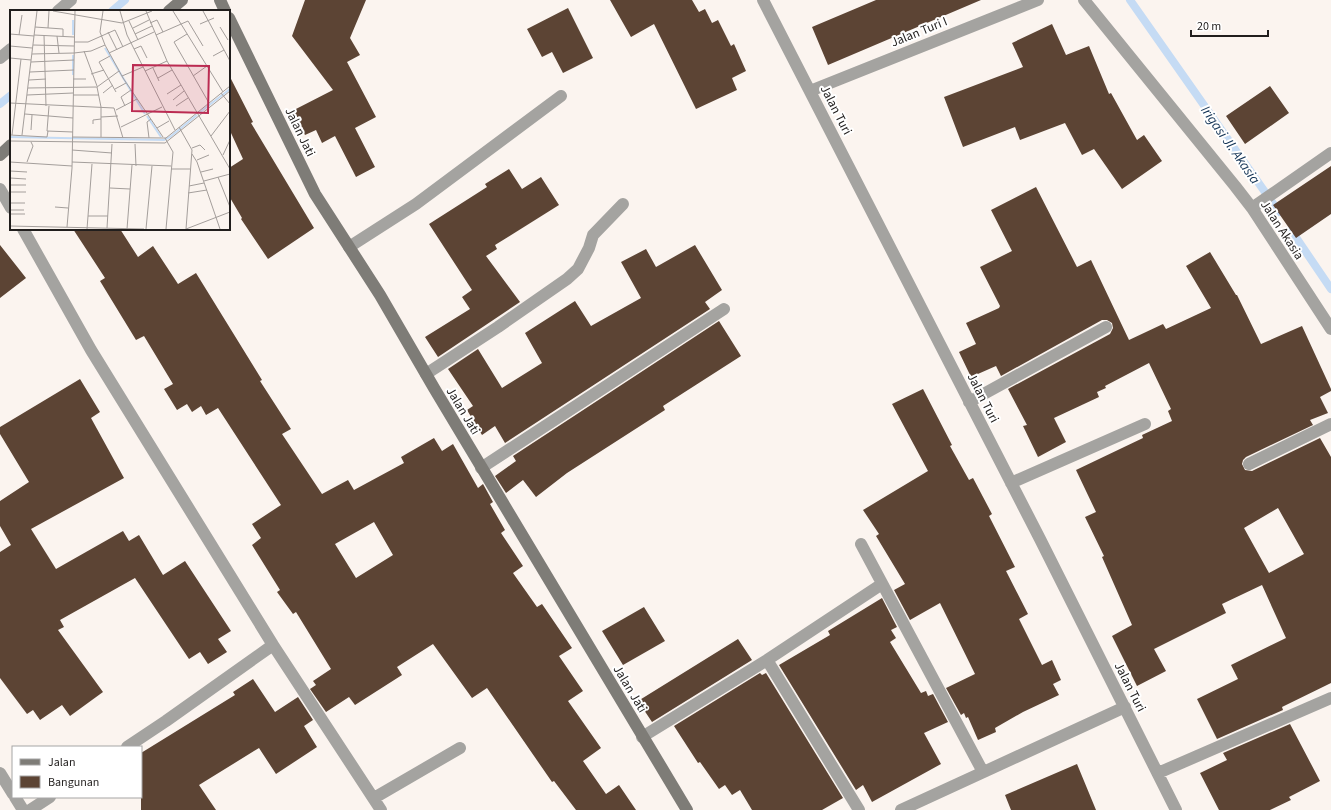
<svg xmlns="http://www.w3.org/2000/svg" width="1331" height="810" font-family="'Source Sans 3',sans-serif">
  <style>
    .lines { fill: none; stroke-linecap: round; stroke-linejoin: round }
    .stream { stroke: #c5dbf4; stroke-width: 8 }
    .building { fill: #5c4434; fill-rule: evenodd }
    .street { stroke: #a4a3a0; stroke-width: 12 }
    .secondary { stroke: #7e7c77; stroke-width: 12 }
    .labels { text-anchor: middle; dominant-baseline: central; stroke-width: 4; stroke-linejoin: round; paint-order: stroke }
    .street-label { font-size: 13px; fill: #211e1d; stroke: #fff }
    .water-label { font-size: 14px; font-style: italic; fill: #143456; stroke: #fff }
    .inset-river { fill: none; stroke: #c5dbf4; stroke-width: 2 }
    .inset-road { fill: none; stroke: #a49e9b; stroke-width: 1 }
    .view { fill: #bb2b52; fill-opacity: 0.15; stroke: #bb2b52; stroke-width: 2 }
    .inset-edge { fill: none; stroke: #211e1d; stroke-width: 2 }
  </style>
  <rect width="100%" height="100%" fill="#fbf4ef"/>
  <g class="lines">
    <path class="stream" d="M 1130,0 L 1279,212
      M 112,11 L 125,0
      M 0,104 L 11,95
      M 1291,230 L 1331,289"/>
  </g>
  <path class="building" d="M 305,0 L 366,0 L 350,38 L 360,55 L 347,62 L 376,117 L 355,128 L 375,167 L 356,177 L 335,136 L 322,143 L 316,130 L 305,135 L 292,111 L 333,90 L 292,36 Z
    M 610,0 L 692,0 L 699,12 L 705,9 L 712,23 L 718,20 L 731,46 L 734,44 L 746,71 L 732,78 L 737,90 L 696,109 L 654,24 L 631,37 Z
    M 876,0 L 981,0 L 828,65 L 812,27 Z
    M 568,8 L 593,58 L 563,73 L 552,52 L 542,57 L 527,29 Z
    M 1052,24 L 1066,55 L 1089,46 L 1109,94 L 1111,93 L 1137,140 L 1144,135 L 1162,161 L 1122,189 L 1094,149 L 1082,155 L 1065,123 L 1020,140 L 1015,127 L 963,147 L 944,97 L 1023,67 L 1012,43 Z
    M 229,75 L 253,122 L 251,123 L 314,228 L 268,259 L 241,219 L 242,218 L 229,196 L 229,168 L 243,159 L 231,133 L 229,134 Z
    M 1270,86 L 1289,113 L 1245,144 L 1226,116 Z
    M 1331,166 L 1331,214 L 1296,238 L 1273,205 Z
    M 509,169 L 522,189 L 541,177 L 559,205 L 495,245 L 497,249 L 486,256 L 520,302 L 438,357 L 425,337 L 470,309 L 462,297 L 472,290 L 429,224 L 487,187 L 485,184 Z
    M 1036,187 L 1077,267 L 1091,260 L 1129,340 L 1163,324 L 1166,329 L 1211,308 L 1186,266 L 1210,252 L 1236,295 L 1237,295 L 1261,344 L 1302,326 L 1331,389 L 1331,391 L 1320,397 L 1328,413 L 1310,420 L 1313,425 L 1246,457 L 1243,460 L 1242,464 L 1245,470 L 1252,471 L 1320,438 L 1331,457 L 1331,683 L 1282,707 L 1283,710 L 1217,739 L 1197,699 L 1238,679 L 1231,665 L 1286,638 L 1262,585 L 1222,604 L 1226,613 L 1154,649 L 1166,671 L 1137,686 L 1112,636 L 1132,625 L 1102,557 L 1104,556 L 1085,517 L 1096,512 L 1076,470 L 1143,438 L 1142,435 L 1172,421 L 1168,411 L 1171,409 L 1149,363 L 1105,386 L 1106,388 L 1097,392 L 1099,397 L 1054,418 L 1066,442 L 1038,457 L 1023,426 L 1027,425 L 1008,389 L 1110,334 L 1113,328 L 1112,323 L 1107,320 L 1102,320 L 1001,376 L 996,366 L 971,377 L 959,352 L 976,344 L 966,323 L 999,308 L 1000,306 L 980,267 L 1012,251 L 991,210 ZM 1278,508 L 1304,554 L 1269,573 L 1244,528 Z
    M 73,229 L 120,229 L 138,257 L 153,246 L 178,284 L 196,273 L 262,380 L 260,381 L 291,429 L 282,434 L 322,494 L 348,480 L 354,490 L 404,463 L 401,457 L 434,438 L 442,451 L 453,444 L 478,488 L 483,484 L 493,502 L 490,504 L 505,530 L 501,533 L 523,566 L 513,573 L 537,607 L 542,604 L 572,648 L 559,656 L 583,691 L 568,701 L 601,748 L 583,761 L 606,794 L 619,785 L 636,810 L 576,810 L 554,781 L 552,782 L 487,688 L 472,698 L 433,644 L 397,667 L 402,675 L 355,705 L 349,697 L 326,712 L 310,689 L 316,685 L 313,681 L 331,669 L 296,612 L 293,614 L 277,592 L 280,590 L 252,545 L 261,538 L 252,524 L 281,505 L 218,408 L 206,415 L 201,406 L 192,412 L 187,404 L 177,410 L 164,389 L 173,384 L 144,336 L 136,340 L 100,281 L 105,278 ZM 374,522 L 393,555 L 356,578 L 335,544 Z
    M 0,245 L 26,278 L 0,298 Z
    M 695,245 L 722,290 L 705,302 L 710,309 L 505,443 L 495,426 L 482,435 L 467,410 L 473,406 L 448,369 L 478,349 L 502,388 L 542,363 L 525,333 L 575,301 L 591,326 L 641,298 L 621,262 L 646,249 L 656,267 Z
    M 719,321 L 741,356 L 663,406 L 665,410 L 567,473 L 536,497 L 523,480 L 506,493 L 495,476 L 516,461 L 513,456 Z
    M 80,379 L 100,412 L 91,418 L 124,478 L 31,529 L 56,569 L 123,531 L 129,541 L 139,535 L 163,575 L 185,561 L 231,631 L 218,639 L 227,652 L 208,664 L 200,652 L 189,659 L 135,578 L 60,620 L 64,627 L 58,630 L 103,692 L 70,716 L 62,705 L 40,720 L 33,710 L 27,714 L 0,678 L 0,552 L 11,545 L 0,526 L 0,501 L 29,482 L 0,434 L 0,427 Z
    M 923,389 L 952,445 L 950,446 L 969,480 L 973,478 L 992,514 L 989,516 L 1015,567 L 1006,571 L 1028,614 L 1019,619 L 1042,665 L 1052,660 L 1061,680 L 1053,684 L 1059,695 L 1023,712 L 995,728 L 996,732 L 978,740 L 968,717 L 966,718 L 964,713 L 961,715 L 946,688 L 975,674 L 940,603 L 910,620 L 894,590 L 905,584 L 876,536 L 879,534 L 863,510 L 928,471 L 892,404 Z
    M 882,598 L 897,627 L 891,630 L 896,638 L 890,642 L 921,693 L 926,691 L 928,696 L 933,694 L 948,722 L 924,733 L 941,764 L 872,802 L 863,785 L 856,790 L 779,665 L 830,635 L 828,631 Z
    M 644,607 L 665,641 L 623,665 L 602,631 Z
    M 738,639 L 752,660 L 652,722 L 638,701 Z
    M 760,673 L 762,675 L 766,673 L 843,798 L 822,810 L 752,810 L 740,790 L 732,795 L 725,785 L 719,789 L 700,762 L 698,763 L 674,726 Z
    M 253,679 L 275,712 L 298,697 L 313,720 L 304,726 L 317,747 L 276,774 L 259,748 L 199,785 L 216,810 L 141,810 L 141,753 L 235,695 L 233,692 Z
    M 1290,724 L 1320,781 L 1289,797 L 1291,800 L 1270,810 L 1219,810 L 1200,773 L 1227,760 L 1223,753 Z
    M 1077,764 L 1096,810 L 1011,810 L 1005,795 Z"/>
  <g class="lines">
    <path class="street" d="M 763,0 L 1040,539 L 1176,810
      M 1084,0 L 1235,186 L 1252,208 L 1331,329
      M 58,11 L 71,0
      M 0,58 L 11,49
      M 810,91 L 1038,0
      M 0,189 L 11,208
      M 1252,208 L 1331,153
      M 23,229 L 91,350 L 273,645 L 381,810
      M 349,247 L 416,204 L 561,96
      M 426,374 L 498,327 L 567,279 L 578,269 L 589,248 L 593,235 L 623,204
      M 969,402 L 1106,327
      M 1249,464 L 1331,424
      M 481,468 L 724,309
      M 1011,483 L 1145,424
      M 861,544 L 983,772
      M 767,660 L 859,810
      M 642,737 L 767,660 L 882,584
      M 127,747 L 166,721 L 273,645
      M 0,773 L 13,794
      M 1158,773 L 1331,698
      M 15,797 L 23,810
      M 374,798 L 460,748
      M 30,810 L 50,797
      M 901,810 L 1125,707"/>
    <path class="secondary" d="M 220,0 L 225,11
      M 169,11 L 182,0
      M 229,18 L 315,194 L 380,295 L 434,388 L 687,810
      M 0,155 L 11,145"/>
  </g>
  <g class="labels">
    <g class="street-label">
      <text transform="translate(919 32) rotate(-22)">Jalan Turi I</text>
      <text transform="translate(836 110) rotate(63)">Jalan Turi</text>
      <text transform="translate(300 132) rotate(64)">Jalan Jati</text>
      <text transform="translate(1282 230) rotate(57)">Jalan Akasia</text>
      <text transform="translate(983 398) rotate(63)">Jalan Turi</text>
      <text transform="translate(463 411) rotate(59)">Jalan Jati</text>
      <text transform="translate(1130 687) rotate(63)">Jalan Turi</text>
      <text transform="translate(630 689) rotate(59)">Jalan Jati</text>
    </g>
    <g class="water-label">
      <text transform="translate(1230 145) rotate(55)">Irigasi Jl. Akasia</text>
    </g>
  </g>
  <g transform="translate(10 10)">
    <rect width="220" height="220" fill="#fbf4ef"/>
    <path class="inset-river" d="M 63,25 L 63,10M 95,38 L 135,104M 63,65 L 63,45M 189,103 L 220,79M 137,106 L 151,127M 0,127 L 154,130 L 160,127 L 187,105"/>
    <path class="inset-road" d="M 43,1 L 112,13 L 142,1M 93,1 L 90,22 L 95,35 L 113,68 L 153,127M 110,1 L 117,25 L 165,120M 136,1 L 157,51 L 220,159M 163,1 L 213,82M 193,1 L 220,51M 119,11 L 128,30M 140,13 L 147,10 L 153,22M 190,14 L 204,8M 25,17 L 53,19 L 53,26M 210,17 L 218,30M 38,18 L 39,1M 123,18 L 139,10M 98,22 L 107,40M 0,24 L 24,26M 125,24 L 142,16M 177,24 L 164,32 L 199,93M 9,25 L 12,5M 24,25 L 64,27M 34,25 L 36,96M 146,25 L 178,11 L 193,36M 47,26 L 49,43M 64,32 L 78,32 L 105,20 L 113,37M 23,35 L 64,36M 0,36 L 22,38M 124,39 L 131,36 L 137,48M 74,41 L 87,76M 99,43 L 144,22M 22,44 L 64,43 L 81,41 L 95,35M 100,46 L 89,52 L 106,82M 203,46 L 214,40M 0,48 L 21,50M 21,52 L 64,50M 143,58 L 149,71M 135,61 L 157,51M 20,62 L 64,60M 81,64 L 94,60M 112,66 L 133,57M 183,66 L 197,56M 148,68 L 162,60M 63,69 L 76,69M 19,70 L 36,69M 87,77 L 109,61M 87,77 L 91,97M 18,78 L 87,77M 105,79 L 116,73M 93,83 L 103,75M 211,83 L 220,94M 157,84 L 171,75M 17,85 L 63,83M 63,85 L 89,85M 163,90 L 174,81M 0,93 L 104,98 L 113,128M 39,96 L 37,121 L 63,122M 115,96 L 111,87 L 121,80M 166,96 L 178,88M 91,97 L 91,127M 106,100 L 127,89M 15,104 L 63,108M 91,107 L 108,106M 83,114 L 83,110 L 91,109M 111,117 L 152,97M 169,117 L 182,140 L 176,219M 147,118 L 159,111M 21,120 L 22,105M 0,125 L 37,127 L 38,121M 2,125 L 11,49M 12,125 L 27,1M 201,126 L 220,101M 62,127 L 156,128 L 220,76M 139,128 L 137,112 L 141,109M 155,128 L 163,142 L 156,219M 0,131 L 155,133 L 220,81M 125,134 L 126,156M 182,138 L 190,135 L 195,140M 62,140 L 102,143M 182,144 L 187,152 L 210,219M 213,145 L 220,130M 187,150 L 199,145M 0,152 L 62,156M 17,152 L 23,136 L 21,132M 62,152 L 161,156M 161,159 L 180,159M 0,161 L 17,162M 191,162 L 203,159M 208,167 L 220,197M 0,168 L 16,169M 194,171 L 220,164M 0,175 L 16,175M 179,176 L 194,173M 100,178 L 120,179M 0,182 L 16,182M 178,183 L 197,180M 0,193 L 15,193M 45,197 L 58,198M 0,200 L 14,200M 0,204 L 15,204M 78,206 L 98,206M 0,216 L 134,219M 57,217 L 62,158 L 65,1M 97,218 L 102,134M 77,219 L 82,154M 117,219 L 122,155M 136,219 L 142,156M 176,219 L 220,202"/>
    <path class="view" d="M 123,55 L 199,56 L 198,103 L 122,101 Z"/>
    <rect width="220" height="220" class="inset-edge"/>
  </g>
  <rect x="12" y="746" width="130" height="52" fill="#ffffff" stroke="#a6a5a5"/>
  <rect x="20" y="759" width="20" height="6" fill="#7e7c77" stroke="#a6a5a5"/>
  <text x="48" y="766" font-size="12" fill="#211e1d">Jalan</text>
  <rect x="20" y="776" width="20" height="12" fill="#5c4434" stroke="#a6a5a5"/>
  <text x="48" y="786" font-size="12" fill="#211e1d">Bangunan</text>
  <path d="M1191 30v6h77v-6" fill="none" stroke="#211e1d" stroke-width="2"/>
  <text x="1197" y="30" font-size="12" fill="#211e1d" stroke="#ffffff" stroke-width="3" paint-order="stroke">20 m</text>
</svg>
